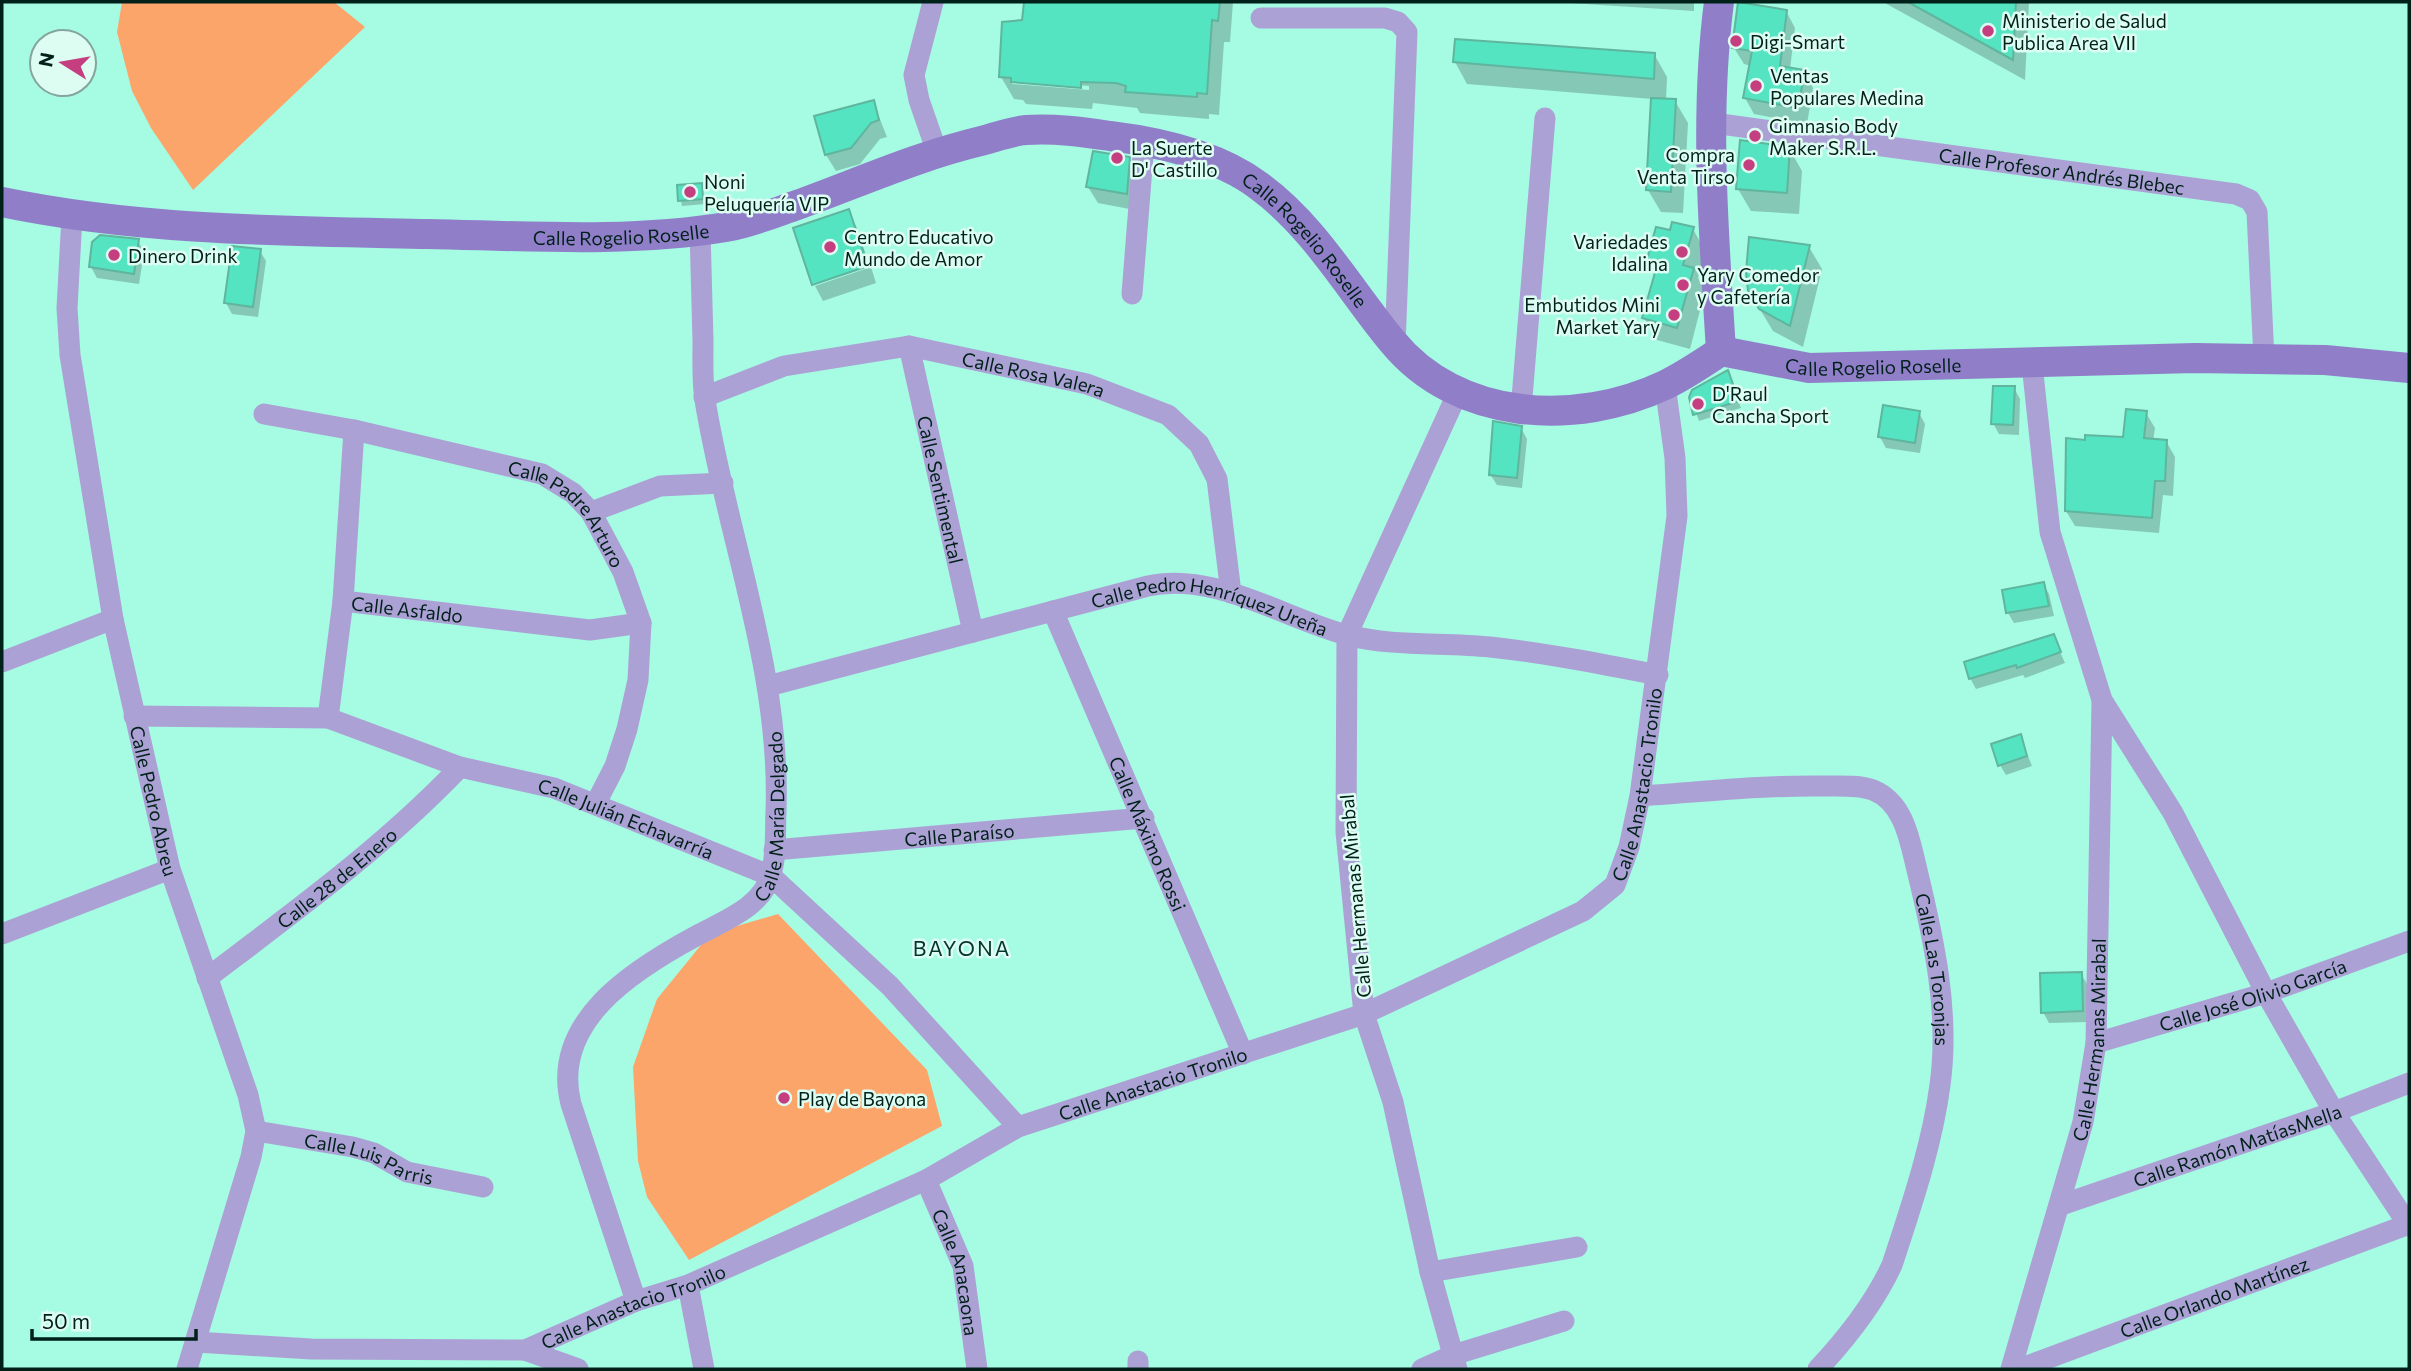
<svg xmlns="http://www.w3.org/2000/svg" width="2411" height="1371" font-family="Commissioner,sans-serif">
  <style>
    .green { fill: #fca56a }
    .shadow { fill: #0003; fill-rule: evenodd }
    .building { fill: #54e4c2; stroke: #60b59e; stroke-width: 2 }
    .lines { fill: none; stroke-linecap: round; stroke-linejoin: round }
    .street { stroke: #aca1d5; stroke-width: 21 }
    .secondary { stroke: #907ec9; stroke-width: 30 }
    .poi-dot { fill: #c53f80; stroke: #ddfdf3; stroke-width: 2.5 }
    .labels { text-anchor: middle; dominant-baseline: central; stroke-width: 5; stroke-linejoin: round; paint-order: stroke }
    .poi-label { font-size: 19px; fill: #002119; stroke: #ddfdf3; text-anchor: start }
    .street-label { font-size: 19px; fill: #002119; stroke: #ddfdf3 }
    .neighbourhood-label { font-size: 21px; letter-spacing: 2px; fill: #04362b; stroke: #ddfdf3 }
  </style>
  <rect width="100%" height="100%" fill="#a6fbe3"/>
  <path class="green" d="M 122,2 L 334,2 L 365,27 L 193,190 L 151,128 L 132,91 L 117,32 Z
    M 778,914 L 927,1070 L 942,1126 L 689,1260 L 647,1197 L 638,1161 L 633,1067 L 657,999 L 710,934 Z"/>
  <path class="shadow" d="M 1026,2 L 1233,2 L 1230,42 L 1224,42 L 1219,115 L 1209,114 L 1209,119 L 1140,113 L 1137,108 L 1093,103 L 1092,109 L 1026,104 L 1023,100 L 1014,99 L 1001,77 L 1024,21 ZM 1012,80 L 1089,86 L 1089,90 L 1012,84 Z
    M 1554,2 L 1694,2 L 1694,11 Z
    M 1883,2 L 2029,2 L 2025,80 Z
    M 1786,11 L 1795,28 L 1790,69 L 1804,72 L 1813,88 L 1807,124 L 1754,114 L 1745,98 L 1751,66 L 1744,64 L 1734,48 Z
    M 1654,54 L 1667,77 L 1666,100 L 1675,101 L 1688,123 L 1683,213 L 1661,212 L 1648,190 L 1652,99 L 1467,84 L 1455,62 Z
    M 873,102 L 887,137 L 880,139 L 860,164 L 836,171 L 826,155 L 816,118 Z
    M 1789,148 L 1802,171 L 1799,214 L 1751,211 L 1738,189 Z
    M 1129,158 L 1138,175 L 1135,210 L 1098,203 L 1088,187 Z
    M 701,185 L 705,204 L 682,206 L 678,186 Z
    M 848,211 L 857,228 L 869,264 L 814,282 L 814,285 L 795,229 Z
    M 1693,229 L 1705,251 L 1698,278 L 1705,291 L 1690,349 L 1657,340 L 1644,318 L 1657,272 L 1649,259 L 1671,233 Z
    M 138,241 L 144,252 L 139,284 L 97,278 L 91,267 Z
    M 1809,247 L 1822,269 L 1803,347 L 1773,331 L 1749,291 Z
    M 260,251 L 266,261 L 258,317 L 232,314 L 226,303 Z
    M 871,267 L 876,283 L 823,301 L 815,286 Z
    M 1728,373 L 1741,408 L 1699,421 L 1691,397 Z
    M 2014,388 L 2020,399 L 2019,435 L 1999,434 L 1993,423 Z
    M 1919,413 L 1925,424 L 1920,453 L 1886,448 L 1880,437 Z
    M 2146,413 L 2155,428 L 2153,441 L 2166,441 L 2175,457 L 2173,496 L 2163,495 L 2159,533 L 2075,526 L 2066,511 L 2087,441 L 2124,439 Z
    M 1521,428 L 1527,439 L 1522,488 L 1497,485 L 1490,474 Z
    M 2043,584 L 2049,594 L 2054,616 L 2014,623 L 2008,613 L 2004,591 Z
    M 2053,636 L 2065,663 L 2025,678 L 2023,675 L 1976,689 L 1970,678 Z
    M 2020,736 L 2032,766 L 2006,775 L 2000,765 Z
    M 2081,974 L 2087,984 L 2088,1022 L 2049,1023 L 2043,1012 Z"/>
  <path class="building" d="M 1024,2 L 1220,2 L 1218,21 L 1212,20 L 1207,94 L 1197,93 L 1197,97 L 1125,92 L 1126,86 L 1116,83 L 1081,82 L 1081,88 L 1011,82 L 1011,78 L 999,77 L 1002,22 L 1022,20 Z
    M 1738,2 L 1787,10 L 1780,66 L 1805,70 L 1798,108 L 1743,98 L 1752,51 L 1732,48 Z
    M 1908,2 L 2016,2 L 2013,60 Z
    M 1455,39 L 1655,53 L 1654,79 L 1453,62 Z
    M 1651,98 L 1676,99 L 1671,192 L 1646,190 Z
    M 874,100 L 879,120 L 871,123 L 851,148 L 825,155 L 814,116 Z
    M 1740,140 L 1790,147 L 1787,193 L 1736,189 Z
    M 1093,151 L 1130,157 L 1127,194 L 1086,187 Z
    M 702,183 L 703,199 L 678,201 L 677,185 Z
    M 849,209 L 868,266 L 812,285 L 793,228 Z
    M 1672,222 L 1694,227 L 1683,265 L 1694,268 L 1677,328 L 1642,318 L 1658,262 L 1647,259 L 1656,227 L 1670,230 Z
    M 100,235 L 139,239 L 134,274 L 89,267 L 92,242 Z
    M 1749,237 L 1810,245 L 1790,326 L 1759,309 L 1748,291 L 1746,272 Z
    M 232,246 L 261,249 L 253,307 L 224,303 Z
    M 1728,370 L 1739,401 L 1693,415 L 1689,397 L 1692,390 Z
    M 1993,386 L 2015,386 L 2013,425 L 1991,424 Z
    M 1883,405 L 1920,411 L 1915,443 L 1878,437 Z
    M 2126,409 L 2147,411 L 2144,438 L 2167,440 L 2165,481 L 2155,481 L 2152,518 L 2065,511 L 2066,438 L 2085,440 L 2085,435 L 2123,437 Z
    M 1493,421 L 1522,426 L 1517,478 L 1489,475 Z
    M 2044,582 L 2049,606 L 2006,613 L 2002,590 Z
    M 2054,634 L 2061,652 L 2017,668 L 2016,665 L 1969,679 L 1964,662 Z
    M 2021,734 L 2027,756 L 1998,766 L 1991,744 Z
    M 2082,972 L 2083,1011 L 2041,1013 L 2040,973 Z"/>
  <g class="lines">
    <g class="street">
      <path d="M 933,2 L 914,75 L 919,100 L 937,152"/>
      <path d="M 1261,18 L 1385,18 L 1398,22 L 1407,32 L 1395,346"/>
      <path id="s1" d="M 1713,123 L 2236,194 L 2250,200 L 2257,212 L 2264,359"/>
      <path id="s2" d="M 72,216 L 67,308 L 70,355 L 113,619 L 170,869 L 248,1095 L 256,1131 L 251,1157 L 187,1369"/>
      <path d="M 1132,294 L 1144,142"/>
      <path id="s3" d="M 909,346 L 973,632"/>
      <path d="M 2032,364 L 2050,532 L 2102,700 L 2173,813 L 2266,993 L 2334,1112 L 2409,1226"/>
      <path id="s4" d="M 704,397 L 784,366 L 909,346 L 1087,384 L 1168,415 L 1199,444 L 1217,479 L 1231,593"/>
      <path d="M 1521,410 L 1545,118"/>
      <path id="s5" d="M 264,414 L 354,430 L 542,474 L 573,493 L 591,512 L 623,572 L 641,623 L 638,680 L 627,729 L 615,766 L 596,803"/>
      <path id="s6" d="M 354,430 L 343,601 L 590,630 L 641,623"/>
      <path d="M 591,512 L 660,486 L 723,483"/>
      <path id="s7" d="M 1053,611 L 1243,1054"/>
      <path d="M 2,662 L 113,619"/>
      <path id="s8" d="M 768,686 L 1148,586 C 1215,571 1285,619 1347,635 C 1394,647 1442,642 1490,647 C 1546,653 1602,664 1658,675"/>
      <path id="s9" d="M 134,716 L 328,718 L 460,767 L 554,788 L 771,876 L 890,986 L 1018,1127"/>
      <path d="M 328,718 L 343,601"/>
      <path id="s10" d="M 1640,796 C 1701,792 1764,785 1825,786 C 1840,786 1859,785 1873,790 C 1905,803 1910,842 1917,870 C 1934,940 1950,1013 1940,1085 C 1932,1146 1911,1207 1892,1265 C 1874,1304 1847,1338 1818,1369"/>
      <path id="s11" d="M 774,850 L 1144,818"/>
      <path d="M 2,934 L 170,869"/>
      <path id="s12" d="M 207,978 C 294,912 384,847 460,767"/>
      <path id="s13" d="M 2096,1043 L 2266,993 L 2409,941"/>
      <path id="s14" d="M 256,1131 L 353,1147 L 374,1153 L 407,1172 L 483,1187"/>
      <path id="s15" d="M 926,1180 L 963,1266 L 977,1369"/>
      <path id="s16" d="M 2061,1205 L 2334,1112 L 2409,1083"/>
      <path d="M 1430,1272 L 1577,1247"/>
      <path d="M 688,1285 L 704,1369"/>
      <path id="s17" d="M 636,1301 L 571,1104 C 550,1022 633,970 696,936 C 723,921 763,907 771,874 C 777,854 775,831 776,811 C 781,670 727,537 705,400 C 702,381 703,360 703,341 C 702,304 701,267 700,230"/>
      <path id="s18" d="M 196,1342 L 311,1349 L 525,1350 L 636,1301 L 688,1285 L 926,1180 L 1018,1127 L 1364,1014 L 1583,911 L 1615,885 L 1629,847 L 1640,796 L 1677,516 L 1675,458 L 1665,385"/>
      <path d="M 525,1350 L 578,1369"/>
      <path d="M 1138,1361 L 1138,1369"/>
      <path d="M 1422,1369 L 1453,1355 L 1564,1321"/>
      <path d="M 1457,1369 L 1430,1272 L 1393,1102 L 1364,1014 L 1346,832 L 1347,635 L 1458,392"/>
      <path id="s19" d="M 2011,1369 L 2083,1122 L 2096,1043 L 2102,700"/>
      <path id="s20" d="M 2019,1369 L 2409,1224"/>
    </g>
    <g class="secondary">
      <path d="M 1719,2 C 1704,117 1714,236 1721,351"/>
      <path id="s21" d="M 2,202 C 141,231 287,231 428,234 C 526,236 629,243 726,227 C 750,223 774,213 797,205 C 858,183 918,156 981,141 C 996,137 1012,131 1026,130 C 1054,128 1083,132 1110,136 C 1159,142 1219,156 1259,186 C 1314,226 1349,289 1392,341 C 1457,421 1576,427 1665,385 C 1684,376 1703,363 1721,351 L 1809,368 L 2195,358 L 2325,360 L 2409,368"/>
    </g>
  </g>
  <g class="poi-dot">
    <circle cx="1988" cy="31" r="7"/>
    <circle cx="1736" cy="41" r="7"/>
    <circle cx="1756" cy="86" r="7"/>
    <circle cx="1755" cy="136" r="7"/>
    <circle cx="1117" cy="158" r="7"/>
    <circle cx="1749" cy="165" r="7"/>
    <circle cx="690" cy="192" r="7"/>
    <circle cx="830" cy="247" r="7"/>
    <circle cx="1682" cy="252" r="7"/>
    <circle cx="114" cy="255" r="7"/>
    <circle cx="1683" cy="285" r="7"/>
    <circle cx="1674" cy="315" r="7"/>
    <circle cx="1698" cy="404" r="7"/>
    <circle cx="784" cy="1098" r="7"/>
  </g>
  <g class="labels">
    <g class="poi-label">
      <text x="2002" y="20">Ministerio de Salud<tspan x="2002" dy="22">Publica Area VII</tspan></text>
      <text x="1750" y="41">Digi-Smart</text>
      <text x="1770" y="75">Ventas<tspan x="1770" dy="22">Populares Medina</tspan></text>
      <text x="1769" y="125">Gimnasio Body<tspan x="1769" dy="22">Maker S.R.L.</tspan></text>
      <text x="1131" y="147">La Suerte<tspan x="1131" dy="22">D' Castillo</tspan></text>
      <text x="1735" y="154" text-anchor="end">Compra<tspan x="1735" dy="22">Venta Tirso</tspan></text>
      <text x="704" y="181">Noni<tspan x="704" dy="22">Peluquería VIP</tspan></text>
      <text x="844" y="236">Centro Educativo<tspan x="844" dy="22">Mundo de Amor</tspan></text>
      <text x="1668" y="241" text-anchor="end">Variedades<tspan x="1668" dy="22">Idalina</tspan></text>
      <text x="128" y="255">Dinero Drink</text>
      <text x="1697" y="274">Yary Comedor<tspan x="1697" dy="22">y Cafetería</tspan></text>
      <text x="1660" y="304" text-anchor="end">Embutidos Mini<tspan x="1660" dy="22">Market Yary</tspan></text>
      <text x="1712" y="393">D'Raul<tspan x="1712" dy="22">Cancha Sport</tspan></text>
      <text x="798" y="1098">Play de Bayona</text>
    </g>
    <g class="street-label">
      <text stroke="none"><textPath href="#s1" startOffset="352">Calle Profesor Andrés Blebec</textPath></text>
      <text stroke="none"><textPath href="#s21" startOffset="621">Calle Rogelio Roselle</textPath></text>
      <text stroke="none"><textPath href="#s21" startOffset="1356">Calle Rogelio Roselle</textPath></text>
      <text stroke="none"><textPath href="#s21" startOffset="2007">Calle Rogelio Roselle</textPath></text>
      <text stroke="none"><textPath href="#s4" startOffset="340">Calle Rosa Valera</textPath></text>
      <text stroke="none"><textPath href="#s3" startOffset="147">Calle Sentimental</textPath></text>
      <text stroke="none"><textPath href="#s5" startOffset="329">Calle Padre Arturo</textPath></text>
      <text stroke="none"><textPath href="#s6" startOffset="236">Calle Asfaldo</textPath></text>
      <text stroke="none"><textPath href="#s8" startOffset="457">Calle Pedro Henríquez Ureña</textPath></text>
      <text stroke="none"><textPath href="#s18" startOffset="1622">Calle Anastacio Tronilo</textPath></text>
      <text stroke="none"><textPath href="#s2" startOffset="593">Calle Pedro Abreu</textPath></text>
      <text stroke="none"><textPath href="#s17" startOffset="592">Calle María Delgado</textPath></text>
      <text stroke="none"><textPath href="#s9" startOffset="509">Calle Julián Echavarría</textPath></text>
      <text stroke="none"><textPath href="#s7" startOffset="242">Calle Máximo Rossi</textPath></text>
      <text stroke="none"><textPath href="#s11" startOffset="186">Calle Paraíso</textPath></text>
      <text stroke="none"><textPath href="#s12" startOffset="164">Calle 28 de Enero</textPath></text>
      <text transform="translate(1355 896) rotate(-95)">Calle Hermanas Mirabal</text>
      <text stroke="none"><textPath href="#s10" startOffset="430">Calle Las Toronjas</textPath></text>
      <text stroke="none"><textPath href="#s13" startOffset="164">Calle José Olivio García</textPath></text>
      <text stroke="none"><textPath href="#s19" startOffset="340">Calle Hermanas Mirabal</textPath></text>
      <text stroke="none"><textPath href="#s18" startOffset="1013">Calle Anastacio Tronilo</textPath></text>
      <text stroke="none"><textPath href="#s16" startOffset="186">Calle Ramón MatíasMella</textPath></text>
      <text stroke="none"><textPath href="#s14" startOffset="117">Calle Luis Parris</textPath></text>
      <text stroke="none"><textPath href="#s15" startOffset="98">Calle Anacaona</textPath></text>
      <text stroke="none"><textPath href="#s20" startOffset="208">Calle Orlando Martínez</textPath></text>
      <text stroke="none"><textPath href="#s18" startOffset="446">Calle Anastacio Tronilo</textPath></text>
    </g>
    <g class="neighbourhood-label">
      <text x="962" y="947">BAYONA</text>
    </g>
  </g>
  <rect width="2411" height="1371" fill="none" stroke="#002119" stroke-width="7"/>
  <g transform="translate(63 63) rotate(281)"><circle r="33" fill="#ddfdf3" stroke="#85a59c" stroke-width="2"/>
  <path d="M0-5L12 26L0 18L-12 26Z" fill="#c53f80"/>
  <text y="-10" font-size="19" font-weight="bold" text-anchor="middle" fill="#002119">N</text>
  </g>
  <path d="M32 1329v10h164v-10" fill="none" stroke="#002119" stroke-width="3.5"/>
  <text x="42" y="1329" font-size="21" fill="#002119" stroke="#ddfdf3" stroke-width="5" paint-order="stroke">50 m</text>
</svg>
